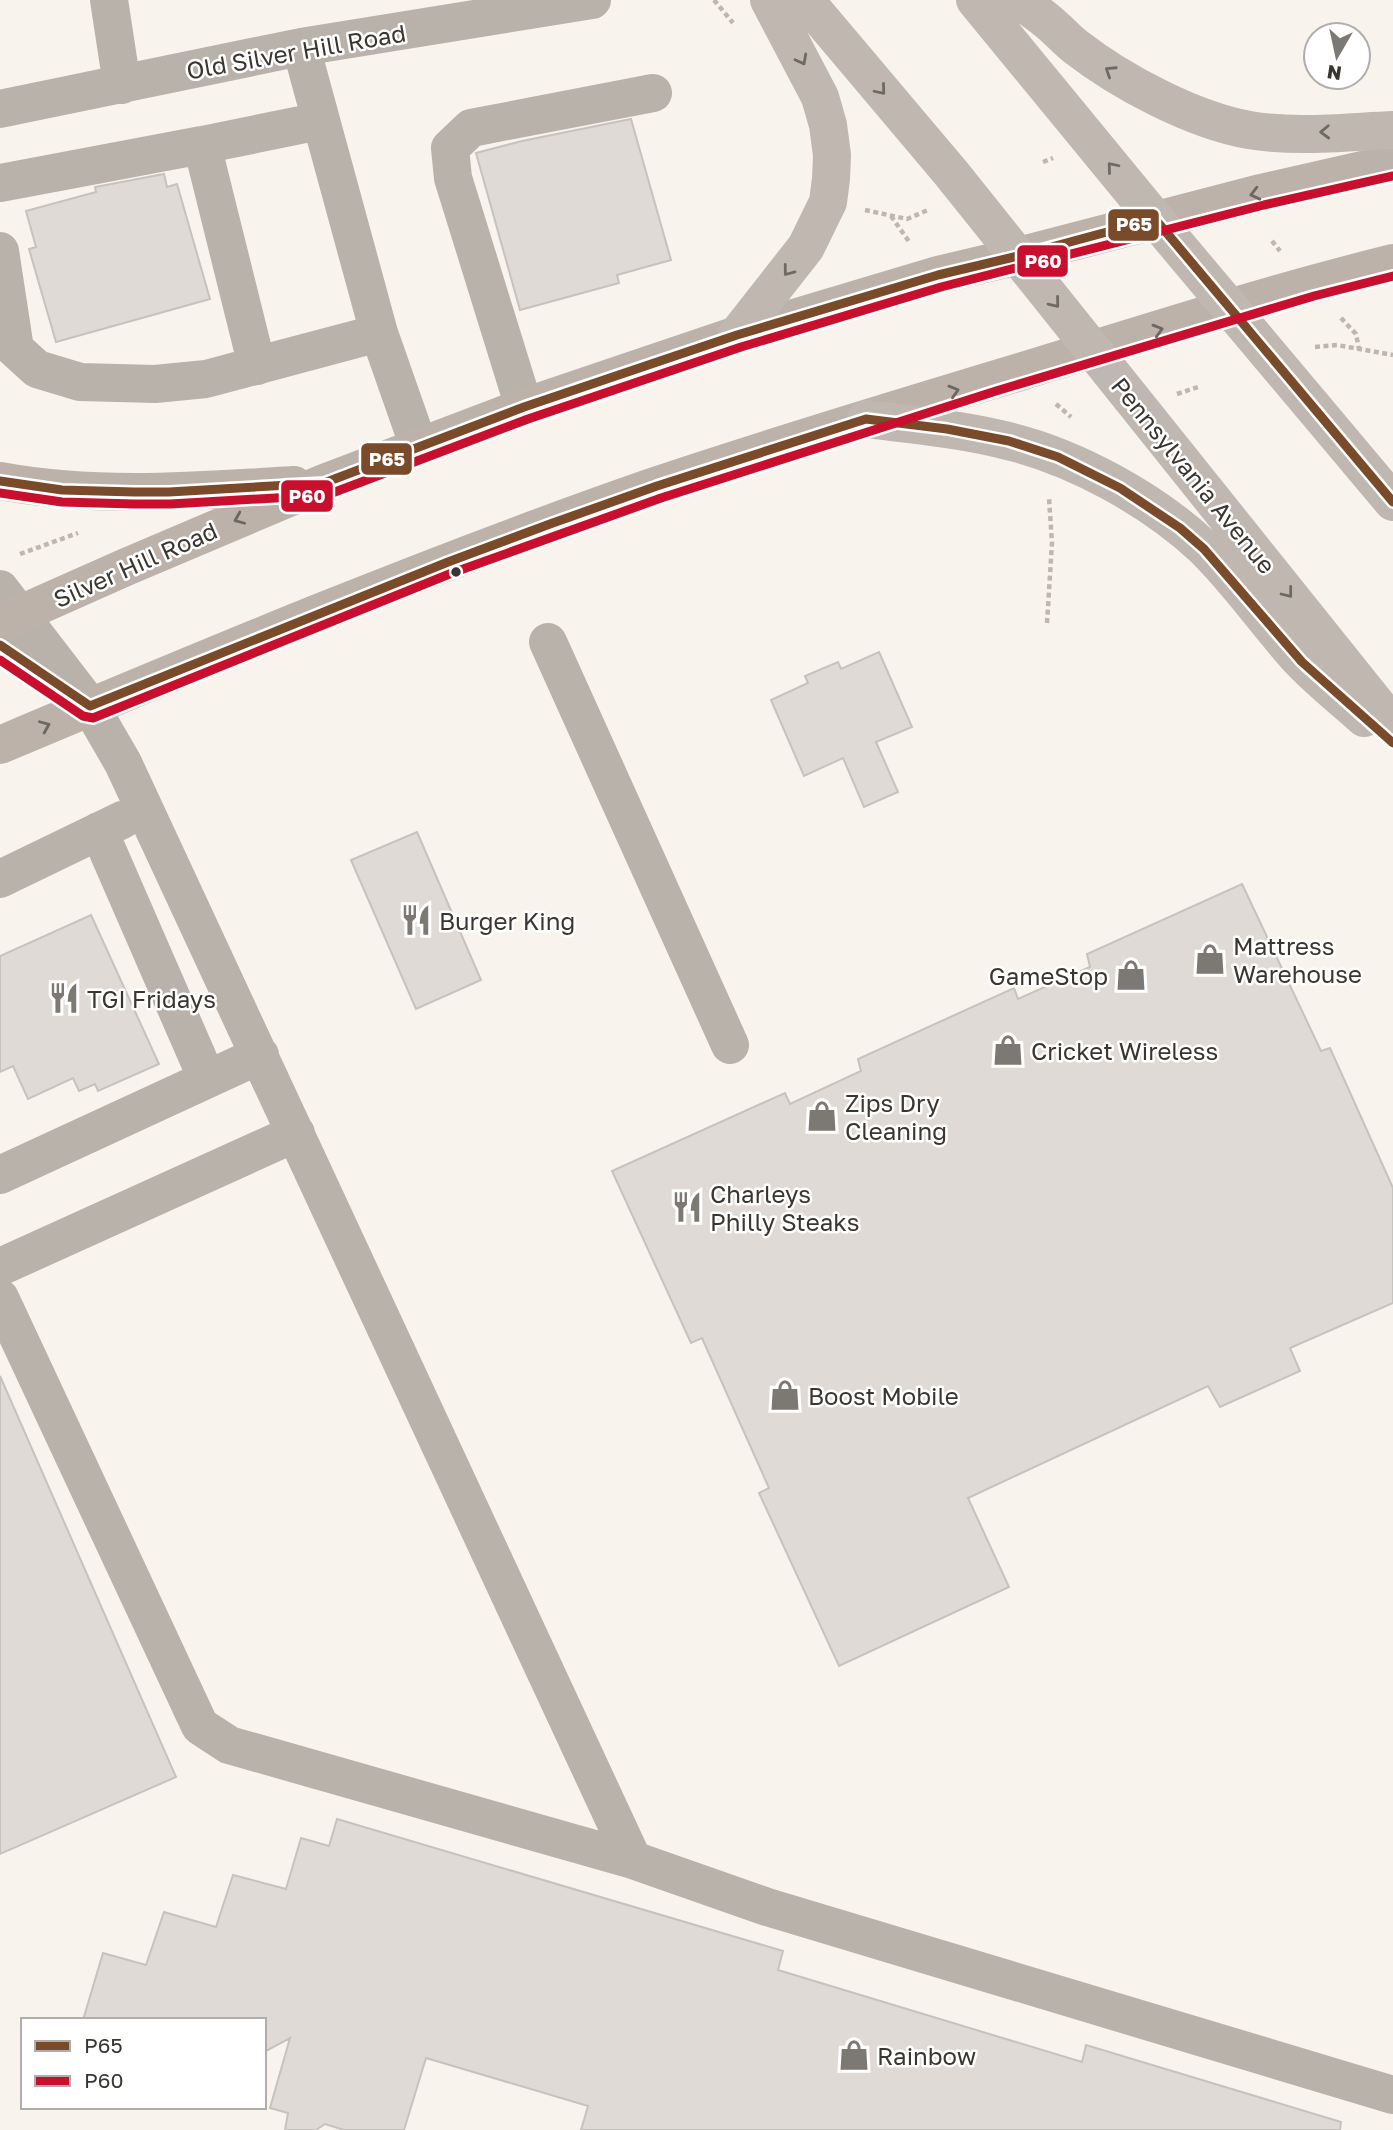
<svg xmlns="http://www.w3.org/2000/svg" width="1393" height="2130" font-family="'Golos Text',sans-serif">
  <style>
    .building { fill: #dfdad5; stroke: #c6c2bd; stroke-width: 2 }
    .lines { fill: none; stroke-linecap: round; stroke-linejoin: round }
    .path { stroke: #bdb7b0; stroke-width: 4.5; stroke-dasharray: 5 3.5; stroke-linecap: butt }
    .minor { stroke: #b8b2aa; stroke-width: 38 }
    .major { stroke: #bcb2aa; stroke-width: 38 }
    .highway { stroke: #c0b8b0; stroke-width: 38 }
    .bus-1-casing { stroke: #fff; stroke-width: 14 }
    .bus-2-casing { stroke: #fff; stroke-width: 14 }
    .bus-1 { stroke: #7a4b2a; stroke-width: 9 }
    .bus-2 { stroke: #c8102e; stroke-width: 9 }
    .oneway { stroke: #6f6964 }
    .oneway2 { stroke: #6d6761 }
    .bus-dot { fill: #393531; stroke: #fff; stroke-width: 2.5 }
    .labels { text-anchor: middle; dominant-baseline: central; stroke-width: 5; stroke-linejoin: round; paint-order: stroke }
    .street-label { font-size: 24px; fill: #393531; stroke: #fff }
    .poi-label { font-size: 24px; fill: #393531; stroke: #fff; text-anchor: start }
    .line-badge { stroke: #fff; stroke-width: 2.5 }
    .badge-label { font-size: 19px; text-anchor: middle; font-weight: bold; fill: #fff }
  </style>
  <rect width="100%" height="100%" fill="#f9f3ed"/>
  <path class="building" d="M 631,119 L 671,260 L 617,275 L 619,283 L 520,310 L 476,153 L 522,141 Z
    M 164,174 L 167,187 L 177,184 L 210,299 L 56,342 L 29,249 L 36,247 L 26,211 L 96,192 L 95,187 Z
    M 879,652 L 912,727 L 876,742 L 898,792 L 864,807 L 843,758 L 804,776 L 771,700 L 808,683 L 805,676 L 838,662 L 841,669 Z
    M 417,832 L 481,980 L 416,1009 L 351,860 Z
    M 1242,884 L 1321,1051 L 1330,1048 L 1393,1188 L 1393,1303 L 1290,1348 L 1300,1371 L 1220,1407 L 1208,1386 L 968,1498 L 1009,1587 L 839,1666 L 759,1493 L 769,1488 L 702,1338 L 691,1343 L 612,1171 L 785,1093 L 790,1104 L 861,1071 L 858,1059 L 1014,988 L 1018,999 L 1090,967 L 1087,954 Z
    M 91,915 L 159,1064 L 98,1091 L 95,1084 L 79,1091 L 73,1078 L 28,1099 L 13,1066 L 0,1072 L 0,956 Z
    M 0,1376 L 176,1777 L 0,1854 Z
    M 337,1819 L 783,1951 L 778,1970 L 1082,2062 L 1086,2045 L 1341,2122 L 1340,2130 L 581,2130 L 588,2106 L 426,2058 L 404,2130 L 344,2130 L 325,2124 L 316,2130 L 285,2130 L 288,2113 L 270,2108 L 290,2038 L 264,2052 L 264,2020 L 83,2020 L 103,1953 L 146,1965 L 164,1912 L 216,1927 L 233,1875 L 286,1889 L 301,1838 L 329,1846 Z"/>
  <g class="lines">
    <path class="path" d="M 714,0 L 733,23
      M 1043,162 L 1053,158
      M 865,210 L 907,219 L 928,210
      M 891,216 L 910,243
      M 1272,241 L 1280,251
      M 1341,318 L 1356,334 L 1359,349
      M 1315,347 L 1337,345 L 1393,355
      M 1177,394 L 1201,386
      M 1056,404 L 1071,417
      M 20,554 L 78,533
      M 1047,623 L 1052,543 L 1049,498"/>
    <path class="minor" d="M 109,0 L 122,85
      M 301,47 L 379,333 L 419,447
      M 0,109 L 301,47 L 592,0
      M 0,183 L 202,145
      M 0,251 L 15,349 L 37,369 L 80,382 L 155,384 L 206,379 L 379,333
      M 257,366 L 202,145 L 320,121
      M 524,407 L 453,178 L 450,148 L 471,128 L 653,93
      M 0,589 L 90,706 L 123,763 L 633,1860
      M 548,642 L 730,1045
      M 0,645 L 62,687
      M 99,831 L 207,1079
      M 0,879 L 122,820
      M 0,1175 L 260,1055
      M 0,1267 L 296,1133
      M 0,1298 L 200,1726 L 229,1745 L 633,1860 L 767,1907 L 1393,2095"/>
    <path class="major" d="M 0,481 C 97,499 196,491 294,485
      M 0,623 L 126,567 L 324,483 L 524,407 L 737,335 L 938,275 L 1018,256 L 1261,193 L 1393,163
      M 0,745 C 216,654 433,563 655,486 C 777,445 900,408 1023,371 C 1146,333 1268,294 1393,263"/>
    <path class="highway" d="M 805,0 L 951,173 L 1393,725
      M 975,0 L 1155,219 L 1393,502
      M 1019,0 C 1030,8 1042,16 1053,26 C 1061,33 1068,41 1076,47 C 1121,82 1193,120 1249,130 C 1295,138 1346,132 1393,130
      M 737,335 L 806,247 L 828,202 L 831,179 L 832,155 L 828,125 L 820,97 L 769,0
      M 866,419 C 913,425 962,429 1008,441 C 1075,457 1153,500 1203,547 C 1239,582 1267,624 1301,661 C 1320,681 1343,699 1364,718"/>
    <defs>
      <path id="bus-1" d="M 0,481 L 62,490 L 134,492 L 169,492 L 324,483 L 524,407 L 737,335 L 938,275 L 1018,256 L 1155,219 L 1393,502
        M 0,645 L 90,706 L 448,562 L 550,524 L 657,486 L 866,419 L 947,429 L 1009,441 L 1058,457 L 1120,488 L 1180,528 L 1204,549 L 1302,662 L 1393,743"/>
      <path id="bus-2" d="M 0,493 L 62,502 L 134,504 L 170,504 L 327,495 L 528,419 L 741,347 L 941,287 L 1264,205 L 1393,176
        M 0,660 L 83,716 L 93,718 L 452,573 L 661,498 L 996,391 L 1314,296 L 1393,276"/>
    </defs>
    <use href="#bus-1" class="bus-1-casing"/>
    <use href="#bus-2" class="bus-2-casing"/>
    <use href="#bus-1" class="bus-1"/>
    <use href="#bus-2" class="bus-2"/>
  </g>
  <defs><path id="oneway-chevron" d="M-2-3.5L2.5 0L-2 3.5" fill="none" stroke-width="1.6" stroke-linecap="round" stroke-linejoin="round" transform="scale(1.75)"/></defs>
  <g class="oneway">
    <use href="#oneway-chevron" transform="translate(802 60) rotate(62)"/>
    <use href="#oneway-chevron" transform="translate(1110 71) rotate(-147)"/>
    <use href="#oneway-chevron" transform="translate(881 90) rotate(50)"/>
    <use href="#oneway-chevron" transform="translate(1325 132) rotate(178)"/>
    <use href="#oneway-chevron" transform="translate(1112 167) rotate(-130)"/>
    <use href="#oneway-chevron" transform="translate(788 271) rotate(127)"/>
    <use href="#oneway-chevron" transform="translate(1055 303) rotate(51)"/>
    <use href="#oneway-chevron" transform="translate(1288 593) rotate(52)"/>
  </g>
  <g class="oneway2">
    <use href="#oneway-chevron" transform="translate(1255 194) rotate(166)"/>
    <use href="#oneway-chevron" transform="translate(1158 330) rotate(-16)"/>
    <use href="#oneway-chevron" transform="translate(954 391) rotate(-17)"/>
    <use href="#oneway-chevron" transform="translate(239 519) rotate(157)"/>
    <use href="#oneway-chevron" transform="translate(45 726) rotate(-23)"/>
  </g>
  <defs>
    <symbol id="restaurant-bare" viewBox="-9 -9 18 18"><path d="M-5-6h1v4h1v-4h1v4h1v-4h1v5L-1.5 .5V6h-2V.5L-5-1ZM5-6V6H3V1.5H1.5Q1.5-4 5-6Z" fill="#7c7873" stroke="#fff" stroke-width="2.5" paint-order="stroke"/></symbol>
    <symbol id="shop-bare" viewBox="-9 -9 18 18"><path d="M-5-2.5h2.3a2.7 3.5 0 0 1 5.4 0H5L5.5 6h-11ZM-1.5-2.5h3a1.5 2.3 0 0 0-3 0Z" fill="#7c7873" stroke="#fff" stroke-width="2.5" paint-order="stroke"/></symbol>
  </defs>
  <g fill-rule="evenodd">
    <use href="#restaurant-bare" x="394" y="898" width="44" height="44"/>
    <use href="#shop-bare" x="1188" y="937" width="44" height="44"/>
    <use href="#shop-bare" x="1109" y="953" width="44" height="44"/>
    <use href="#restaurant-bare" x="42" y="976" width="44" height="44"/>
    <use href="#shop-bare" x="986" y="1028" width="44" height="44"/>
    <use href="#shop-bare" x="800" y="1094" width="44" height="44"/>
    <use href="#restaurant-bare" x="665" y="1185" width="44" height="44"/>
    <use href="#shop-bare" x="763" y="1373" width="44" height="44"/>
    <use href="#shop-bare" x="832" y="2033" width="44" height="44"/>
  </g>
  <circle class="bus-dot" cx="456" cy="572" r="6"/>
  <g class="labels">
    <g class="street-label">
      <text transform="translate(296 51) rotate(-10)">Old Silver Hill Road</text>
      <text transform="translate(1194 475) rotate(51)">Pennsylvania Avenue</text>
      <text transform="translate(135 564) rotate(-24)">Silver Hill Road</text>
    </g>
    <g class="poi-label">
      <text x="439" y="920">Burger King</text>
      <text x="1233" y="945">Mattress<tspan x="1233" dy="28">Warehouse</tspan></text>
      <text x="1108" y="975" text-anchor="end">GameStop</text>
      <text x="87" y="998">TGI Fridays</text>
      <text x="1031" y="1050">Cricket Wireless</text>
      <text x="845" y="1102">Zips Dry<tspan x="845" dy="28">Cleaning</tspan></text>
      <text x="710" y="1193">Charleys<tspan x="710" dy="28">Philly Steaks</tspan></text>
      <text x="808" y="1395">Boost Mobile</text>
      <text x="877" y="2055">Rainbow</text>
    </g>
  </g>
  <g class="line-badge">
    <rect x="1107" y="208" width="53" height="34" rx="7" fill="#7a4b2a"/>
    <rect x="1016" y="244" width="53" height="34" rx="7" fill="#c8102e"/>
    <rect x="360" y="442" width="53" height="34" rx="7" fill="#7a4b2a"/>
    <rect x="280" y="479" width="54" height="34" rx="7" fill="#c8102e"/>
  </g>
  <g class="badge-label">
    <text x="1134" y="231">P65</text>
    <text x="1043" y="268">P60</text>
    <text x="387" y="466">P65</text>
    <text x="307" y="503">P60</text>
  </g>
  <rect x="21" y="2018" width="245" height="91" fill="#ffffff" stroke="#b0aead" stroke-width="2"/>
  <rect x="35" y="2041" width="35" height="10" fill="#7a4b2a" stroke="#b0aead" stroke-width="2"/>
  <text x="84" y="2053" font-size="21" fill="#393531">P65</text>
  <rect x="35" y="2076" width="35" height="10" fill="#c8102e" stroke="#b0aead" stroke-width="2"/>
  <text x="84" y="2088" font-size="21" fill="#393531">P60</text>
  <g transform="translate(1337 56) rotate(189)"><circle r="33" fill="#ffffff" stroke="#b0aead" stroke-width="2"/>
  <path d="M0-5L12 26L0 18L-12 26Z" fill="#7c7873"/>
  <text y="-10" font-size="19" font-weight="bold" text-anchor="middle" fill="#393531">N</text>
  </g>
</svg>
